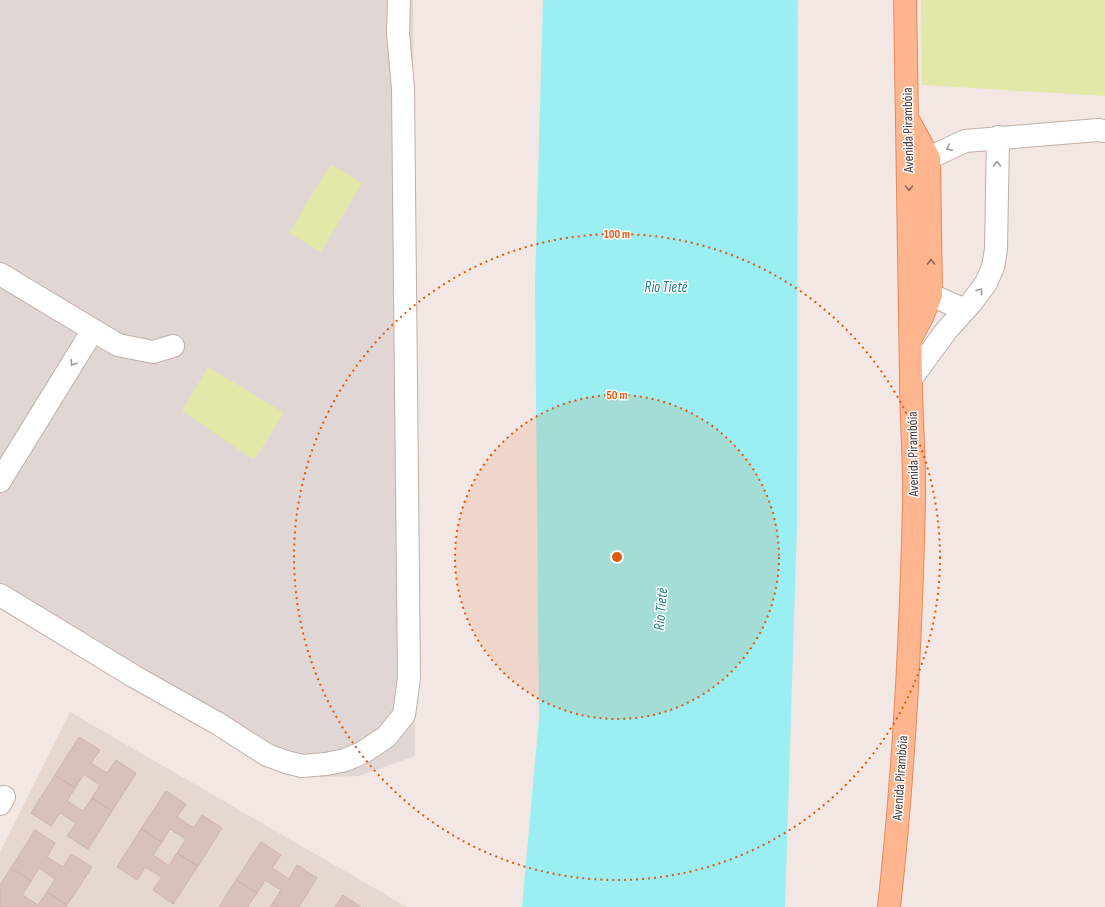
<svg xmlns="http://www.w3.org/2000/svg" width="1105" height="907" font-family="'Sofia Sans Condensed',sans-serif">
  <style>
    .residential { fill: #e6d7d0 }
    .industrial { fill: #e0d7d5 }
    .green { fill: #e3e8a9 }
    .water { fill: #9beff2 }
    .building { fill: #d7c1ba; stroke: #cfb3aa }
    .lines { fill: none; stroke-linecap: round; stroke-linejoin: round }
    .minor-casing { stroke: #c0afa8; stroke-width: 24 }
    .major-casing { stroke: #e7895b; stroke-width: 24 }
    .minor { stroke: #fff; stroke-width: 22 }
    .major { stroke: #ffb58e; stroke-width: 22 }
    .oneway { stroke: #a19b99 }
    .oneway2 { stroke: #8e6957 }
    .ring { fill: none; stroke: #e0570e; stroke-width: 2; stroke-dasharray: 2 4 }
    .labels { text-anchor: middle; dominant-baseline: central; stroke-width: 3; stroke-linejoin: round; paint-order: stroke }
    .street-label { font-size: 14px; fill: #433733; stroke: #fff }
    .water-label { font-size: 15px; font-style: italic; fill: #227d82; stroke: #fff }
    .centre { fill: #e0570e; stroke: #fff; stroke-width: 2 }
    .ring-label { font-size: 12px; text-anchor: middle; font-weight: bold; fill: #e0570e; stroke: #fff; stroke-width: 3; stroke-linejoin: round; paint-order: stroke }
  </style>
  <rect width="100%" height="100%" fill="#f2e7e2"/>
  <path class="residential" d="M 70,712 L 407,907 L 0,907 L 0,852 Z"/>
  <path class="industrial" d="M 0,0 L 413,0 L 415,756 L 359,776 L 321,777 L 267,764 L 0,604 Z"/>
  <path class="green" d="M 921,0 L 1105,0 L 1105,96 L 922,85 Z
    M 331,164 L 362,183 L 321,252 L 289,233 Z
    M 208,367 L 284,413 L 254,460 L 182,411 Z"/>
  <path class="water" d="M 543,0 L 798,0 L 797,524 L 785,907 L 522,907 L 539,718 L 535,286 Z"/>
  <path class="building" d="M 79,737 L 100,750 L 91,763 L 107,773 L 116,760 L 136,773 L 112,811 L 92,798 L 100,785 L 84,774 L 75,788 L 55,775 Z
    M 55,775 L 75,788 L 67,801 L 83,811 L 92,798 L 112,811 L 88,849 L 67,836 L 76,823 L 60,813 L 51,826 L 31,813 Z
    M 166,791 L 186,804 L 177,817 L 194,828 L 202,815 L 222,828 L 198,866 L 177,853 L 186,839 L 170,829 L 162,842 L 141,829 Z
    M 141,829 L 162,842 L 153,855 L 169,866 L 177,853 L 198,866 L 173,904 L 153,890 L 162,877 L 145,867 L 137,880 L 117,867 Z
    M 35,830 L 55,843 L 47,857 L 63,867 L 71,854 L 92,867 L 67,905 L 47,892 L 55,879 L 39,868 L 31,881 L 11,868 Z
    M 261,842 L 281,855 L 272,868 L 289,879 L 297,865 L 317,878 L 299,907 L 279,907 L 273,903 L 281,890 L 265,880 L 257,893 L 236,880 Z
    M 11,868 L 31,881 L 22,895 L 38,905 L 47,892 L 67,905 L 66,907 L 0,907 L 0,885 Z
    M 236,880 L 257,893 L 248,906 L 249,907 L 219,907 Z
    M 343,895 L 361,907 L 335,907 Z
    M 273,903 L 279,907 L 270,907 Z"/>
  <g class="lines">
    <defs>
      <path id="minor" d="M 929,158 L 965,141 L 1098,130 L 1105,131
        M 0,274 L 118,345 L 153,352 L 173,346
        M 931,295 L 965,310
        M 911,379 L 946,331 L 972,302 L 986,283 L 993,267 L 996,249 L 998,137
        M 0,481 L 93,330
        M 0,595 L 135,677 L 217,723 L 267,755 L 286,762 L 302,766 L 326,764 L 345,760 L 362,753 L 386,737 L 404,715 L 409,678 L 403,88 L 398,33 L 399,0
        M 0,804 L 4,797"/>
      <path id="major" d="M 910,123 L 929,158 L 931,295 L 922,317 L 913,334
        M 889,907 C 904,773 911,637 914,502 C 915,461 911,420 911,379 C 910,252 908,126 905,0"/>
    </defs>
    <use href="#minor" class="minor-casing"/>
    <use href="#major" class="major-casing"/>
    <use href="#minor" class="minor"/>
    <use href="#major" class="major"/>
  </g>
  <defs><path id="oneway-chevron" d="M-2-3.5L2.5 0L-2 3.5" fill="none" stroke-width="1.6" stroke-linecap="round" stroke-linejoin="round"/></defs>
  <g class="oneway">
    <use href="#oneway-chevron" transform="translate(949 148) rotate(154)"/>
    <use href="#oneway-chevron" transform="translate(997 164) rotate(-89)"/>
    <use href="#oneway-chevron" transform="translate(980 291) rotate(-54)"/>
    <use href="#oneway-chevron" transform="translate(73 363) rotate(122)"/>
  </g>
  <g class="oneway2">
    <use href="#oneway-chevron" transform="translate(909 188) rotate(89)"/>
    <use href="#oneway-chevron" transform="translate(931 262) rotate(-91)"/>
  </g>
  <circle cx="617" cy="557" r="162" fill="#e0570e" fill-opacity=".12"/>
  <g class="ring">
    <circle cx="617" cy="557" r="162"/>
    <circle cx="617" cy="557" r="323"/>
  </g>
  <g class="labels">
    <g class="street-label">
      <text transform="translate(908 130) rotate(-91)">Avenida Pirambóia</text>
      <text transform="translate(913 454) rotate(-91)">Avenida Pirambóia</text>
      <text transform="translate(900 778) rotate(-86)">Avenida Pirambóia</text>
    </g>
    <g class="water-label">
      <text x="666" y="287">Rio Tietê</text>
      <text transform="translate(661 609) rotate(-85)">Rio Tietê</text>
    </g>
  </g>
  <circle cx="617" cy="557" r="6" class="centre"/>
  <g class="ring-label">
    <text x="617" y="238">100 m</text>
    <text x="617" y="399">50 m</text>
  </g>
</svg>
